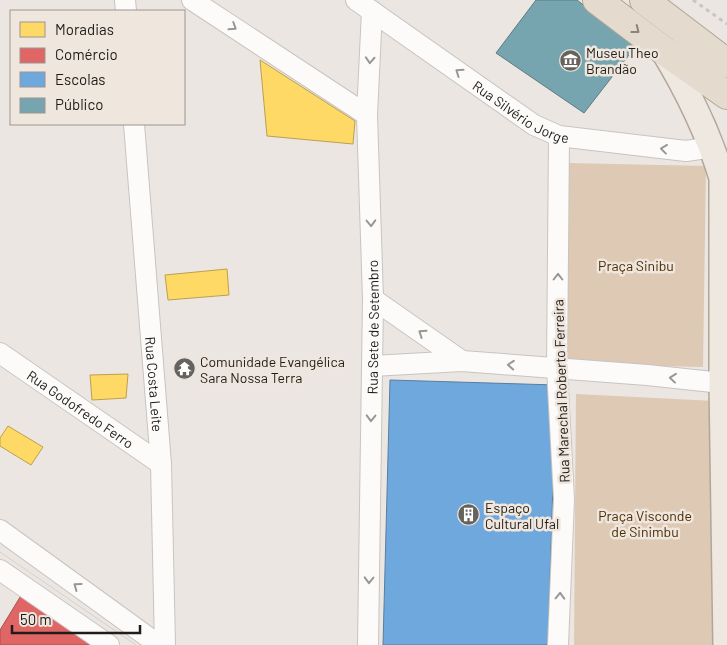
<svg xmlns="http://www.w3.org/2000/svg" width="727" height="645" font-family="Barlow,sans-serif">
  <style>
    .green { fill: #ddc9b4 }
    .homes { fill: #ffd966; stroke: #bca04f }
    .shops { fill: #e06666; stroke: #a6504f }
    .schools { fill: #6fa8dc; stroke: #577ea2 }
    .public { fill: #76a5af; stroke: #5c7c82 }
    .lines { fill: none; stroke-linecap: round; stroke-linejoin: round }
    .minor-casing { stroke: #c8c4c0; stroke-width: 22 }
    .major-casing { stroke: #b1a698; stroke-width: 28 }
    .highway-casing { stroke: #b1a698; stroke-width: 30 }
    .path { stroke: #c8c7c5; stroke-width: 3; stroke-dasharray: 4 4; stroke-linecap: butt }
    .minor { stroke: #fcfbfa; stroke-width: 20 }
    .major { stroke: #eee8e0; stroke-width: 25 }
    .highway { stroke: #e4dace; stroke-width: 28 }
    .tram { stroke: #d3d2d1; stroke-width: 1 }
    .oneway { stroke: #999795 }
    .oneway2 { stroke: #8b847d }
    .labels { text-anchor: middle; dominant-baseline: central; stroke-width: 5; stroke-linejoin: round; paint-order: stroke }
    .poi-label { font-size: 14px; fill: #1f1c19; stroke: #efe6dd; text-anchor: start }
    .street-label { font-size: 14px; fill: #1f1c19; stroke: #efe6dd }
    .park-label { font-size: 14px; fill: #4b2b00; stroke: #efe6dd }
  </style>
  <rect width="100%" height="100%" fill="#ebe6e1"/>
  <path class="green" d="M 568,163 L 706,166 L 703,367 L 565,364 Z
    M 576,394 L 715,401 L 715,645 L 574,645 Z"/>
  <path class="homes" d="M 260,60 L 355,121 L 353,144 L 267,136 Z
    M 227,269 L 229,295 L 168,300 L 165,275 Z
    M 128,374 L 126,398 L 92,400 L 90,375 Z
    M 8,426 L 43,447 L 31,465 L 0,446 L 0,438 Z"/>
  <path class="shops" d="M 22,594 L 94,645 L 0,645 L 0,630 Z"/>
  <path class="schools" d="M 390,380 L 556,385 L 548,645 L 383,645 Z"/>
  <path class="public" d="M 536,0 L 577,0 L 636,46 L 584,113 L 496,53 Z"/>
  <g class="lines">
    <defs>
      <g id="minor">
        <path d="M 125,0 L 126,11"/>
        <path d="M 192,0 L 367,115"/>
        <path id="s1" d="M 356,0 L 534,125 L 559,136 L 686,151 L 713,147"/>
        <path id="s2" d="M 134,124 L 161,464 L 165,645"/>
        <path d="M 373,299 L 462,361"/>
        <path id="s3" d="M 0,353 L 161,464"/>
        <path d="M 372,366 L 462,361 L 647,375 L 722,383"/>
        <path d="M 0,530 L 159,645"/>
        <path d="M 0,570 L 109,645"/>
        <path id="s4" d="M 368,645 L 373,299 L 367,115 L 372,11"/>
        <path d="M 558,645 L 564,499 L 557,369 L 559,136"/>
      </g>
      <path id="major" d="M 663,50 C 688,91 708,132 722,178 L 722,383 L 726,645"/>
      <path id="highway" d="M 597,0 L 663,50 L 727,95
        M 644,0 L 727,63"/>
    </defs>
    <use href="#minor" class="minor-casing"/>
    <use href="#major" class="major-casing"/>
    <use href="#highway" class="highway-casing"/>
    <path class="path" d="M 693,0 L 727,24"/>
    <use href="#minor" class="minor"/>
    <use href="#major" class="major"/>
    <use href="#highway" class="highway"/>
    <path class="tram" d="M 0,552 L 136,645"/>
  </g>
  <defs><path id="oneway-chevron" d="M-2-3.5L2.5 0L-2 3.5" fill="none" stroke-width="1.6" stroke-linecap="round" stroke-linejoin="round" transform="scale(1.25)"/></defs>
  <g class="oneway">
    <use href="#oneway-chevron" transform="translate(233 27) rotate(33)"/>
    <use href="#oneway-chevron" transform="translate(370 60) rotate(93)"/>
    <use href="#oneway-chevron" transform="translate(459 72) rotate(-145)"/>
    <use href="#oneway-chevron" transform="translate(664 149) rotate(-173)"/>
    <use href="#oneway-chevron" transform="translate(371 223) rotate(88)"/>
    <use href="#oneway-chevron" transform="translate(558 277) rotate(-90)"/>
    <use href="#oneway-chevron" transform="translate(422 333) rotate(-145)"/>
    <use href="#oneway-chevron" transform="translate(511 365) rotate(-176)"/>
    <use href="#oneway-chevron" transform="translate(673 378) rotate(-174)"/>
    <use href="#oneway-chevron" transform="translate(371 418) rotate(91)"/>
    <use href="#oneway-chevron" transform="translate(369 580) rotate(91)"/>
    <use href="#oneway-chevron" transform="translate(77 586) rotate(-144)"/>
    <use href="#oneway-chevron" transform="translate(560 596) rotate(-88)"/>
  </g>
  <use class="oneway2" href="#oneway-chevron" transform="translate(636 30) rotate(38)"/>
  <defs>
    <symbol id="museum-disc" viewBox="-11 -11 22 22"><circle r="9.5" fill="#66635f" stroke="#efe6dd"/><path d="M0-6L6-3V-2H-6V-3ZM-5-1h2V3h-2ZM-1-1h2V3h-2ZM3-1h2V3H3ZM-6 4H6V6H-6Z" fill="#fff"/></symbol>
    <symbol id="temple-disc" viewBox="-11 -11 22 22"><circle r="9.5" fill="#66635f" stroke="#efe6dd"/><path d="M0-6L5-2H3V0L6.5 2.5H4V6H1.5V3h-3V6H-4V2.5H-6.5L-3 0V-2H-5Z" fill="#fff"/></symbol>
    <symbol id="building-disc" viewBox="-11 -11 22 22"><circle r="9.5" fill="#66635f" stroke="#efe6dd"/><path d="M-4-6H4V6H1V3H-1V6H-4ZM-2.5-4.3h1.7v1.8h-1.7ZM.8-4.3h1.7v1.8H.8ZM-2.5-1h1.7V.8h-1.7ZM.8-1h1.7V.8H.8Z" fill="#fff"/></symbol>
  </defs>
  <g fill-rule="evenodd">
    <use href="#museum-disc" x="558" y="48" width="25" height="25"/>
    <use href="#temple-disc" x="172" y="356" width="25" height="25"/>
    <use href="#building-disc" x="456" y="502" width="25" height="25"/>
  </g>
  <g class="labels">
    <g class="poi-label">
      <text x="586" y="52">Museu Theo<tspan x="586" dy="16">Brandão</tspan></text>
      <text x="200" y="361">Comunidade Evangélica<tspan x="200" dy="16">Sara Nossa Terra</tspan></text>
      <text x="485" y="507">Espaço<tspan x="485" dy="16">Cultural Ufal</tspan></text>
    </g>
    <g class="street-label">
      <text stroke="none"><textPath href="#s1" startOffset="200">Rua Silvério Jorge</textPath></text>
      <text stroke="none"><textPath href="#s4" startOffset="318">Rua Sete de Setembro</textPath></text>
      <text stroke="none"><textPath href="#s2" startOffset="261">Rua Costa Leite</textPath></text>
      <text transform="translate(561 391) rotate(-92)">Rua Marechal Roberto Ferreira</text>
      <text stroke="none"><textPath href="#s3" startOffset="98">Rua Godofredo Ferro</textPath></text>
    </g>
    <g class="park-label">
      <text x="636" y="265">Praça Sinibu</text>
      <text x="645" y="515">Praça Visconde<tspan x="645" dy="16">de Sinimbu</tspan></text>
    </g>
  </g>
  <rect x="10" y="10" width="175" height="115" fill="#efe6dd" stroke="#9c958f"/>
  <rect x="20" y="22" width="25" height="15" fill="#ffd966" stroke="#9c958f"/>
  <text x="55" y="35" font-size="15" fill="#1f1c19">Moradias</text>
  <rect x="20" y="48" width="25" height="15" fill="#e06666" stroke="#9c958f"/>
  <text x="55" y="60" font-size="15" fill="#1f1c19">Comércio</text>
  <rect x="20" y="72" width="25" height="15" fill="#6fa8dc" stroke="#9c958f"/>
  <text x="55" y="85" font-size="15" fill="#1f1c19">Escolas</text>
  <rect x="20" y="98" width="25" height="15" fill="#76a5af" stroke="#9c958f"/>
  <text x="55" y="110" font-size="15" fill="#1f1c19">Público</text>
  <path d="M12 625v8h128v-8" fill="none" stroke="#1f1c19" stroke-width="2.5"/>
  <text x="20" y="625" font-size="15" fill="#1f1c19" stroke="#efe6dd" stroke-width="4" paint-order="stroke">50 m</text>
</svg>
